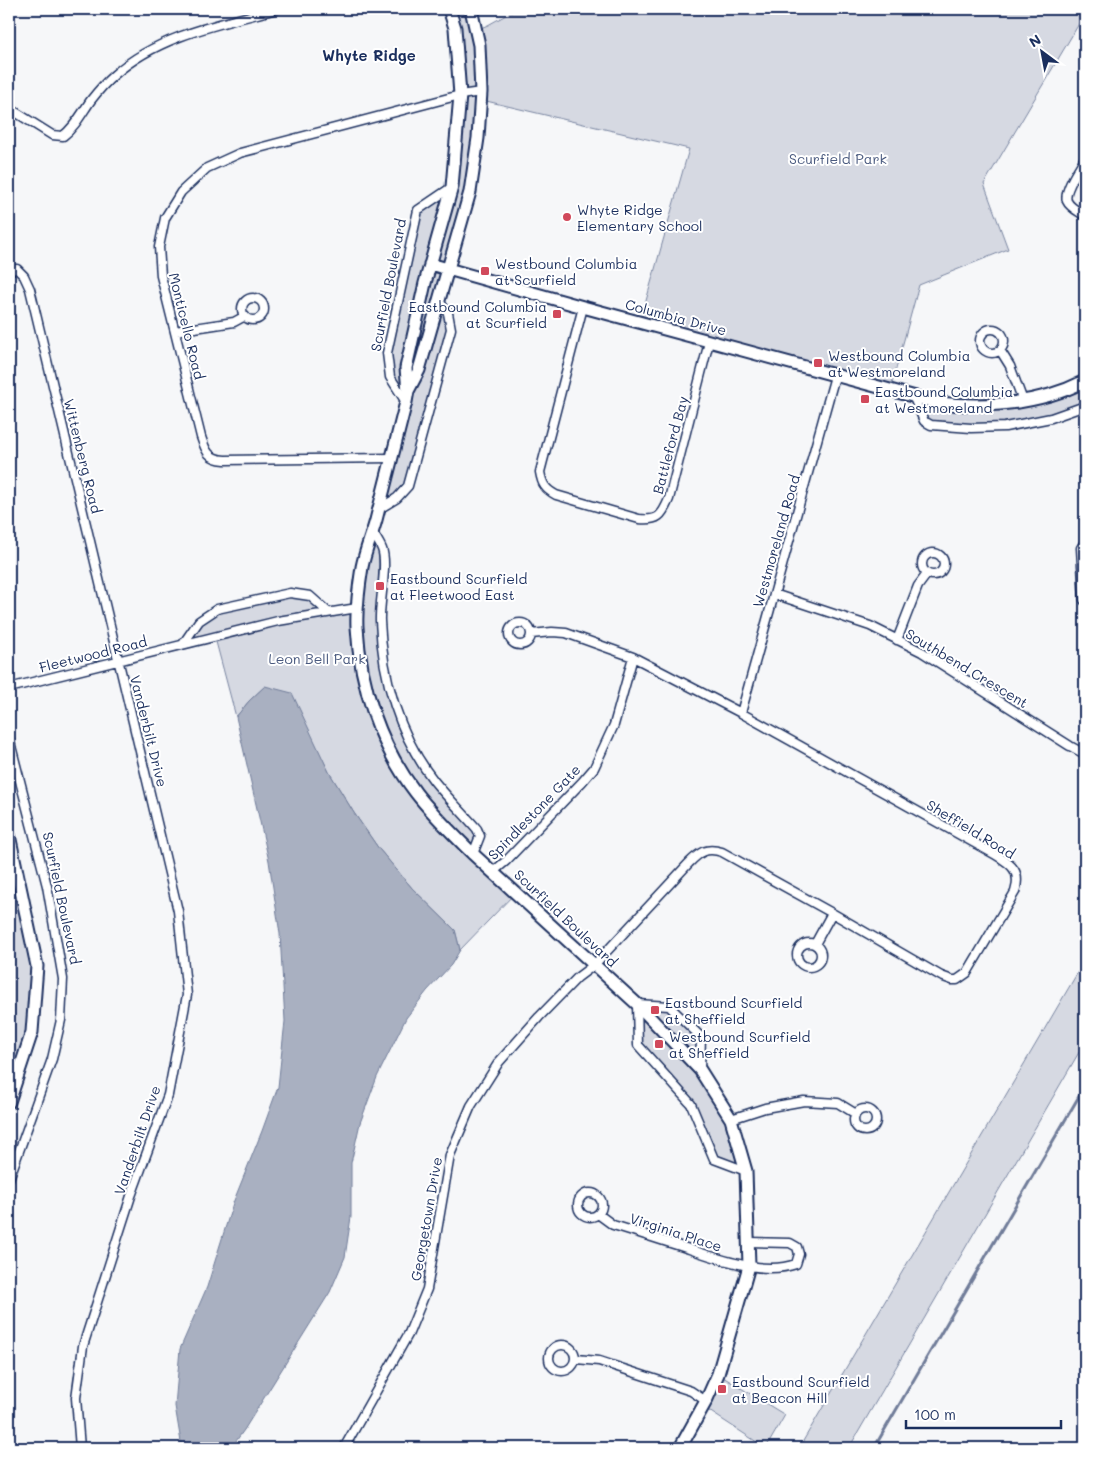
<svg xmlns="http://www.w3.org/2000/svg" width="1094" height="1457" font-family="Mali,sans-serif">
  <style>
    .green { fill: #d6d9e2; stroke: #7884a0 }
    .water { fill: #a9b0c1; stroke: #707c99 }
    .lines { fill: none; stroke-linecap: round; stroke-linejoin: round }
    .stream { stroke: #707c99; stroke-width: 3 }
    .street-casing { stroke: #1b2f5e; stroke-width: 11 }
    .secondary-casing { stroke: #1b2f5e; stroke-width: 15 }
    .street { stroke: #fff; stroke-width: 8 }
    .secondary { stroke: #fff; stroke-width: 11 }
    .poi-dot { fill: #d1495b; stroke: #fff; stroke-width: 2 }
    .labels { text-anchor: middle; dominant-baseline: central; stroke-width: 4; stroke-linejoin: round; paint-order: stroke }
    .park-label { font-size: 14px; fill: #4a5a7f; stroke: #fff }
    .poi-label { font-size: 14px; fill: #1b2f5e; stroke: #fff; text-anchor: start }
    .street-label { font-size: 14px; fill: #1b2f5e; stroke: #fff }
    .neighbourhood-label { font-size: 15px; font-weight: bold; fill: #1b2f5e; stroke: #fff }
  </style>
  <rect width="100%" height="100%" fill="#f6f7f9"/>
  <filter id="ink" filterUnits="userSpaceOnUse"><feTurbulence type="fractalNoise" baseFrequency=".02" numOctaves="2"/><feDisplacementMap in="SourceGraphic" scale="10" xChannelSelector="R" yChannelSelector="G"/><feConvolveMatrix kernelMatrix="1 2 1 2 8 2 1 2 1" color-interpolation-filters="sRGB"/></filter>
  <g filter="url(#ink)">
    <path class="green" d="M 449,9 L 471,9 L 476,30 L 488,25 L 517,9 L 1085,9 L 1085,21 L 1080,22 L 984,184 L 1008,249 L 919,285 L 890,391 L 640,322 L 689,149 L 482,100 L 478,138 L 439,301 L 451,329 L 408,486 L 379,509 L 406,402 L 390,377 L 387,353 L 418,210 L 452,187 L 459,112 Z
      M 1085,381 L 1085,406 L 1005,427 L 931,425 L 914,398 L 997,404 Z
      M 373,533 L 383,550 L 381,593 L 388,682 L 420,761 L 480,836 L 474,854 L 518,890 L 460,950 L 455,930 L 412,888 L 379,849 L 354,813 L 329,772 L 310,734 L 265,686 L 249,701 L 236,717 L 215,638 L 183,644 L 199,621 L 217,609 L 290,593 L 310,596 L 328,612 L 357,608 Z
      M 9,835 L 37,966 L 32,1032 L 9,1102 Z
      M 1085,960 L 1085,1042 L 849,1448 L 799,1448 Z
      M 637,1004 L 669,1006 L 701,1037 L 700,1070 L 731,1119 L 746,1171 L 714,1159 L 691,1104 L 638,1045 Z
      M 718,1374 L 785,1415 L 766,1448 L 703,1407 Z"/>
    <path class="water" d="M 265,686 L 292,693 L 329,772 L 354,813 L 379,849 L 412,888 L 455,930 L 460,950 L 451,965 L 427,991 L 406,1018 L 377,1077 L 360,1123 L 351,1163 L 351,1217 L 345,1257 L 330,1292 L 244,1430 L 231,1448 L 182,1448 L 175,1406 L 180,1349 L 207,1287 L 233,1203 L 262,1131 L 278,1087 L 285,1021 L 280,934 L 269,861 L 236,717 L 249,701 Z"/>
    <g class="lines">
      <path class="stream" d="M 874,1448 L 1085,1086"/>
      <defs>
        <path id="street" d="M 9,108 L 52,135 L 63,136 C 75,127 82,113 91,100 C 98,91 106,82 114,75 C 159,35 220,24 277,9
          M 1085,158 C 1080,167 1063,191 1067,201 C 1070,208 1080,212 1085,216
          M 9,270 L 17,269 L 24,276 L 30,289 L 178,911 L 187,995 L 168,1095 L 131,1196 L 83,1346 L 76,1398 L 80,1448
          M242 309a11 11 0 1 1 22 0a11 11 0 1 1-22 0Z
          M 583,307 L 540,472 C 542,484 545,489 556,495 L 639,519 C 658,521 662,516 669,499 L 709,342
          M980 341a12 12 0 1 1 24 0a12 12 0 1 1-24 0Z
          M 175,331 L 234,322 L 245,316
          M 1000,350 L 1010,366 L 1023,401
          M 914,398 L 924,421 L 931,425 L 971,428 L 1005,427 L 1051,418 L 1085,406
          M 406,402 L 390,377 L 387,353 L 418,210 L 452,187
          M 392,458 L 225,460 C 209,459 206,452 201,437 L 161,276 L 159,247 L 165,218 L 181,192 L 207,168 L 240,153 L 460,95 L 481,92
          M 379,509 L 397,498 L 408,486 L 451,329 L 448,313 L 439,301
          M 373,533 C 376,538 380,544 382,549 C 388,564 379,603 380,621 C 382,677 399,736 434,781 C 447,797 463,813 477,829 L 480,836 L 473,854
          M 1085,542 L 1081,548 L 1084,600 L 1085,601
          M922 564a11 11 0 1 1 22 0a11 11 0 1 1-22 0Z
          M 774,594 L 870,626 L 922,652 L 1070,746 L 1081,752 L 1085,751
          M509 634a11 11 0 1 1 22 0a11 11 0 1 1-22 0Z
          M 897,640 L 918,586 L 927,574
          M 183,644 L 199,621 L 217,609 L 290,593 L 310,596 L 328,612
          M 9,688 L 278,621 L 357,608
          M 741,713 L 835,376
          M 9,738 L 47,886 L 63,979 L 61,1020 L 52,1059 L 9,1179
          M 494,871 L 506,861 L 582,782 L 594,768 L 614,725 L 633,657
          M797 955a12 12 0 1 1 24 0a12 12 0 1 1-24 0Z
          M 815,944 L 832,913
          M 700,1070 L 701,1037 L 669,1006 L 637,1004 L 638,1045 L 691,1104 L 714,1159 L 746,1171
          M854 1120a11 11 0 1 1 22 0a11 11 0 1 1-22 0Z
          M 731,1119 L 765,1108 L 804,1101 L 838,1103 L 856,1114
          M578 1205a12 12 0 1 1 24 0a12 12 0 1 1-24 0Z
          M 598,1214 L 613,1225 C 637,1232 660,1240 683,1247 C 717,1258 762,1276 796,1264 L 799,1254 L 797,1247 L 790,1243 L 749,1242
          M549 1358a13 13 0 1 1 26 0a13 13 0 1 1-26 0Z
          M 576,1359 L 599,1361 L 691,1391 L 706,1401
          M 344,1448 L 409,1333 L 427,1289 L 450,1155 L 471,1106 L 499,1062 L 539,1017 L 578,977 L 594,965 L 689,863 C 700,852 706,847 722,852 L 832,913 L 941,976 L 952,980 L 957,980 L 967,973 L 1015,892 C 1021,872 1013,865 996,855 L 741,713 L 633,657 L 566,633 L 552,632 L 531,634"/>
        <path id="secondary" d="M 449,9 L 455,28 L 460,95 L 452,187 L 425,283 L 406,368 L 408,391 L 406,402 C 396,441 386,480 376,520 C 372,535 365,551 362,567 C 359,586 356,608 357,627 C 360,686 380,746 416,793 C 433,815 454,835 473,854 L 637,1004 L 700,1070 L 731,1119 L 746,1171 L 749,1266 L 718,1374 L 706,1401 L 680,1448
          M 430,264 L 583,307 L 938,403 C 987,408 1040,404 1085,381
          M 408,391 L 419,370 L 470,192 L 478,138 L 481,92 L 479,45 L 471,9
          M 9,835 L 37,966 L 32,1032 L 9,1102"/>
      </defs>
      <use href="#street" class="street-casing"/>
      <use href="#secondary" class="secondary-casing"/>
      <use href="#street" class="street"/>
      <use href="#secondary" class="secondary"/>
    </g>
  </g>
  <g class="poi-dot">
    <circle cx="567" cy="217" r="5"/>
    <rect x="480" y="266" width="10" height="10" rx="2.5"/>
    <rect x="552" y="309" width="10" height="10" rx="2.5"/>
    <rect x="813" y="358" width="10" height="10" rx="2.5"/>
    <rect x="860" y="394" width="10" height="10" rx="2.5"/>
    <rect x="375" y="581" width="10" height="10" rx="2.5"/>
    <rect x="650" y="1005" width="10" height="10" rx="2.5"/>
    <rect x="654" y="1039" width="10" height="10" rx="2.5"/>
    <rect x="717" y="1384" width="10" height="10" rx="2.5"/>
  </g>
  <g class="labels">
    <g class="park-label">
      <text x="838" y="158">Scurfield Park</text>
      <text x="317" y="658">Leon Bell Park</text>
    </g>
    <g class="poi-label">
      <text x="577" y="209">Whyte Ridge<tspan x="577" dy="16">Elementary School</tspan></text>
      <text x="495" y="263">Westbound Columbia<tspan x="495" dy="16">at Scurfield</tspan></text>
      <text x="547" y="306" text-anchor="end">Eastbound Columbia<tspan x="547" dy="16">at Scurfield</tspan></text>
      <text x="828" y="355">Westbound Columbia<tspan x="828" dy="16">at Westmoreland</tspan></text>
      <text x="875" y="391">Eastbound Columbia<tspan x="875" dy="16">at Westmoreland</tspan></text>
      <text x="390" y="578">Eastbound Scurfield<tspan x="390" dy="16">at Fleetwood East</tspan></text>
      <text x="665" y="1002">Eastbound Scurfield<tspan x="665" dy="16">at Sheffield</tspan></text>
      <text x="669" y="1036">Westbound Scurfield<tspan x="669" dy="16">at Sheffield</tspan></text>
      <text x="732" y="1381">Eastbound Scurfield<tspan x="732" dy="16">at Beacon Hill</tspan></text>
    </g>
    <g class="street-label">
      <text transform="translate(388 285) rotate(-79)">Scurfield Boulevard</text>
      <text transform="translate(676 317) rotate(15)">Columbia Drive</text>
      <text transform="translate(187 326) rotate(76)">Monticello Road</text>
      <text transform="translate(670 445) rotate(-75)">Battleford Bay</text>
      <text transform="translate(83 456) rotate(76)">Wittenberg Road</text>
      <text transform="translate(776 541) rotate(-74)">Westmoreland Road</text>
      <text transform="translate(93 654) rotate(-14)">Fleetwood Road</text>
      <text transform="translate(967 668) rotate(31)">Southbend Crescent</text>
      <text transform="translate(149 731) rotate(76)">Vanderbilt Drive</text>
      <text transform="translate(534 812) rotate(-46)">Spindlestone Gate</text>
      <text transform="translate(971 829) rotate(31)">Sheffield Road</text>
      <text transform="translate(62 898) rotate(78)">Scurfield Boulevard</text>
      <text transform="translate(566 918) rotate(43)">Scurfield Boulevard</text>
      <text transform="translate(137 1140) rotate(-71)">Vanderbilt Drive</text>
      <text transform="translate(426 1219) rotate(-80)">Georgetown Drive</text>
      <text transform="translate(676 1232) rotate(18)">Virginia Place</text>
    </g>
    <g class="neighbourhood-label">
      <text x="369" y="55">Whyte Ridge</text>
    </g>
  </g>
  <rect width="1094" height="1457" fill="none" stroke="#fff" stroke-width="30"/>
  <rect x="15" y="15" width="1064" height="1427" fill="none" stroke="#1b2f5e" stroke-width="2" filter="url(#ink)"/>
  <g transform="translate(1042 52) rotate(328)" stroke="#ffffff" stroke-width="4" paint-order="stroke">
  <path d="M0-4L9 19L0 12L-9 19Z" fill="#1b2f5e"/>
  <text y="-8" font-size="14" font-weight="bold" text-anchor="middle" fill="#1b2f5e">N</text>
  </g>
  <path d="M906 1420v8h155v-8" fill="none" stroke="#1b2f5e" stroke-width="2.5"/>
  <text x="914" y="1420" font-size="15" fill="#1b2f5e" stroke="#ffffff" stroke-width="4" paint-order="stroke">100 m</text>
</svg>
